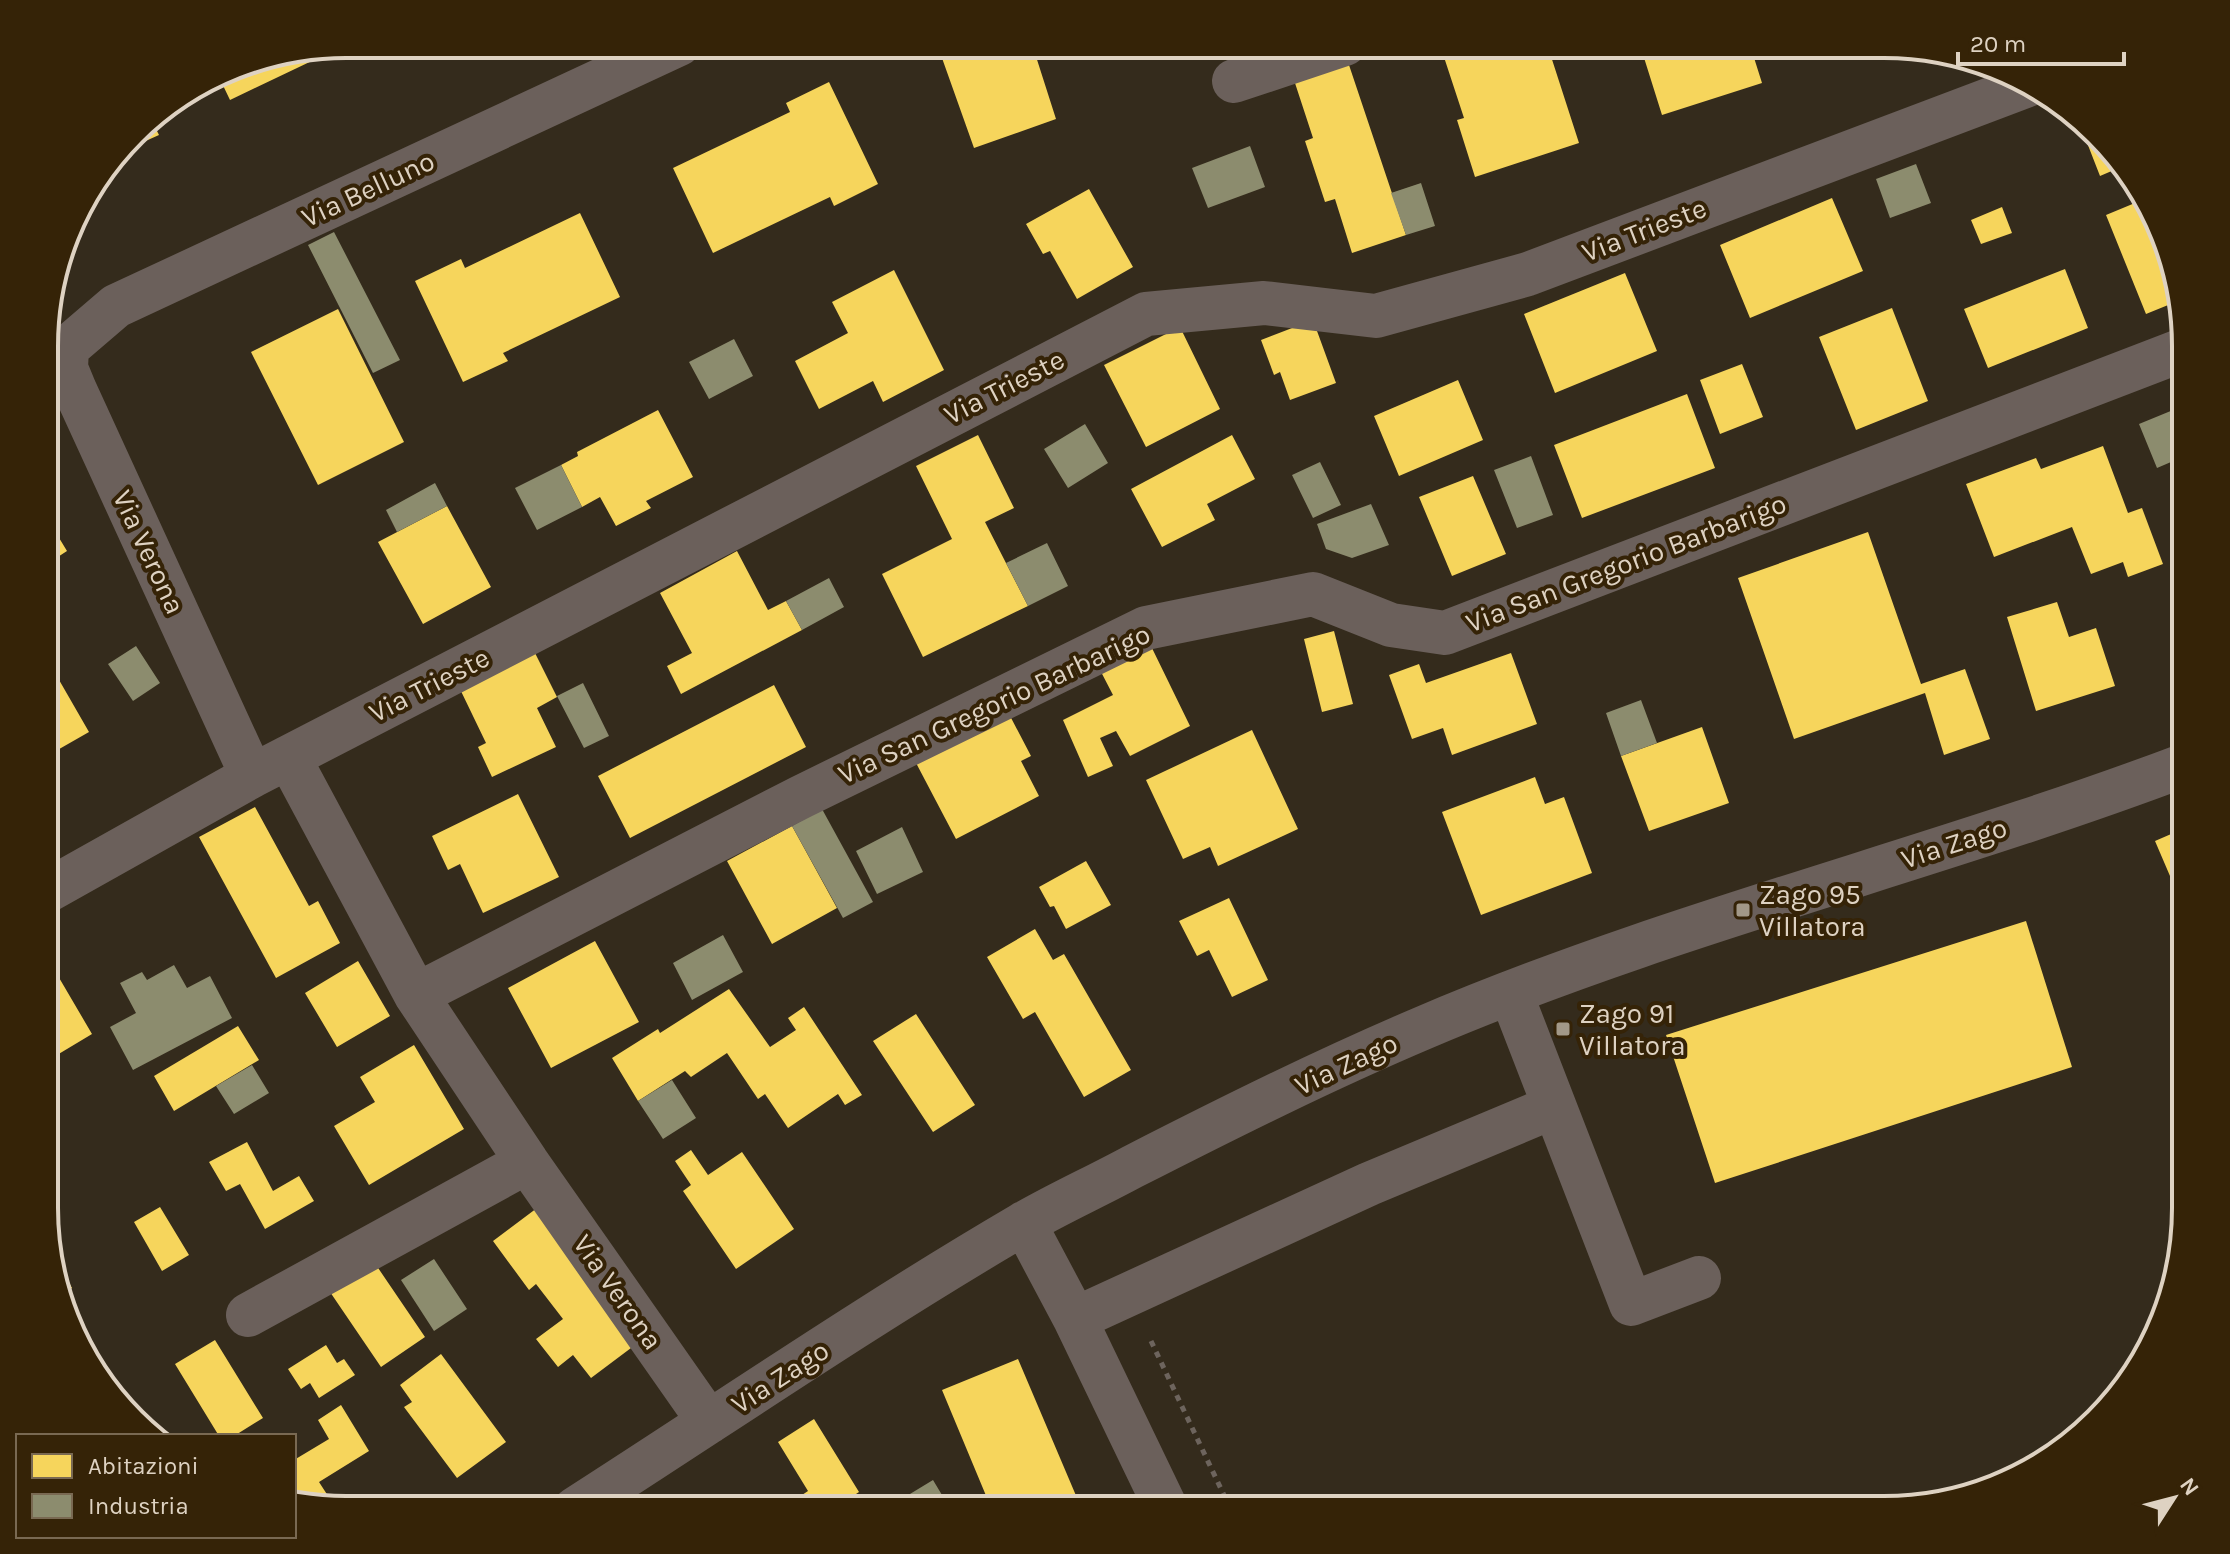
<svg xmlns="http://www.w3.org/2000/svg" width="2230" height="1554" font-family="Karla,sans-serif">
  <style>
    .homes { fill: #f6d55c }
    .industry { fill: #8c8c6e }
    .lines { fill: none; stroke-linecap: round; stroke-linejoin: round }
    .path { stroke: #6d645d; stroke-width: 5; stroke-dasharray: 6 6; stroke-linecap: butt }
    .minor { stroke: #6b605b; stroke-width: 44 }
    .poi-dot { fill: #a29888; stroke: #352307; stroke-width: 3 }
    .labels { text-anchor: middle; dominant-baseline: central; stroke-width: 8; stroke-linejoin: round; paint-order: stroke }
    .street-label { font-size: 28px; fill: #ded2c2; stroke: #352307 }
    .poi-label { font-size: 28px; fill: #ded2c2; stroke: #352307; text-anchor: start }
    .rim { fill: none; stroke: #ded2c2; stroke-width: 4 }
  </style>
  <rect width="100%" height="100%" fill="#342b1c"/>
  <path class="homes" d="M 937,44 L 1032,44 L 1056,119 L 974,148 Z
    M 1114,44 L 1159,44 L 1160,45 L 1118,58 Z
    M 1462,44 L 1547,44 L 1579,143 L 1475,177 L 1457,120 L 1464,118 L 1442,51 Z
    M 338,45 L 339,48 L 230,100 L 218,75 L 231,67 Z
    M 1640,45 L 1750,45 L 1762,83 L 1662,115 Z
    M 1348,62 L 1406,235 L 1352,253 L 1335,199 L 1325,202 L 1305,141 L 1313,138 L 1294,80 Z
    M 829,82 L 878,184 L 834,206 L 830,197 L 713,253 L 673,168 L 790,112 L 786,103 Z
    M 150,117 L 159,135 L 121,152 L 146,119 Z
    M 2077,117 L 2080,121 L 2121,167 L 2100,176 Z
    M 1089,189 L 1133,267 L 1077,299 L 1050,251 L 1043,254 L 1026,224 Z
    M 1832,198 L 1863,271 L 1750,318 L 1720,245 Z
    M 2147,198 L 2178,301 L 2146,314 L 2106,215 Z
    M 2002,207 L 2012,233 L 1981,244 L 1971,220 Z
    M 580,213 L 620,297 L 503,353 L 508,361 L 463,382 L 415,281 L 461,259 L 465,268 Z
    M 2065,269 L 2088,328 L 1988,368 L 1964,309 Z
    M 894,270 L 944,370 L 883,402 L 873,381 L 819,409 L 795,361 L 848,333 L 832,302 Z
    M 1625,273 L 1657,351 L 1555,393 L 1524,314 Z
    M 1892,308 L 1928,401 L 1856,430 L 1819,337 Z
    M 338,309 L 404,442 L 318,485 L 251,352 Z
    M 1313,320 L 1336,383 L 1290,400 L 1280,372 L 1274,375 L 1261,340 Z
    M 1180,327 L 1220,409 L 1146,447 L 1104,365 Z
    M 1742,364 L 1763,417 L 1720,434 L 1700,380 Z
    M 1458,380 L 1483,440 L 1399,476 L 1374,416 Z
    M 1687,394 L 1715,468 L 1582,518 L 1554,445 Z
    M 658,410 L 693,477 L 646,501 L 651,508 L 616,526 L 600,497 L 582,507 L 561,465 L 578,456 L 577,452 Z
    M 978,435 L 1014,508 L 985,522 L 1028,606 L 923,657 L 882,574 L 952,539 L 916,466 Z
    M 1232,435 L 1255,479 L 1207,504 L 1215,520 L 1162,547 L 1131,489 Z
    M 2103,446 L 2128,513 L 2142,508 L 2163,564 L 2128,577 L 2123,562 L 2091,574 L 2072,527 L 1994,557 L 1966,484 L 2036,458 L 2041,469 Z
    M 1473,476 L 1506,554 L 1452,576 L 1419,497 Z
    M 447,506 L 491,587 L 423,624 L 378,542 Z
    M 47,518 L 67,551 L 47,564 Z
    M 1868,532 L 1921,684 L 1965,669 L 1990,739 L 1944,755 L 1925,693 L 1794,739 L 1738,578 Z
    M 737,551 L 768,610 L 786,601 L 802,630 L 681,694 L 667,666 L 692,653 L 660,593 Z
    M 2057,602 L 2069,637 L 2096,628 L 2115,686 L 2036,711 L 2007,617 Z
    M 1334,631 L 1353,704 L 1322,712 L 1304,639 Z
    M 1150,644 L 1190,726 L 1130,756 L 1116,731 L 1100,738 L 1113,766 L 1088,777 L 1063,720 L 1113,695 L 1099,668 Z
    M 534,651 L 557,697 L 537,708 L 556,747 L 492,777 L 478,747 L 486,743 L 459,687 Z
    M 1511,653 L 1537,724 L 1452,755 L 1443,728 L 1412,739 L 1389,675 L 1419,664 L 1426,683 Z
    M 47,659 L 89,732 L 47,756 Z
    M 774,685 L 806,747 L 630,838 L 598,776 Z
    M 1008,712 L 1031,756 L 1021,761 L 1039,796 L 956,839 L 915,761 Z
    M 1702,727 L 1729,803 L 1649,831 L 1621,756 Z
    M 1252,730 L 1298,829 L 1218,866 L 1210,847 L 1183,859 L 1146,780 Z
    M 1535,777 L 1545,804 L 1564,797 L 1592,873 L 1481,915 L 1442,812 Z
    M 518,794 L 559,877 L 483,913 L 460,864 L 448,870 L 432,836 Z
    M 255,807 L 309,906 L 318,901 L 340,943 L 276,978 L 199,837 Z
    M 792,826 L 837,908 L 772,944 L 727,861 Z
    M 2185,828 L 2185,911 L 2155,841 Z
    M 1086,861 L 1111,905 L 1066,929 L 1054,906 L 1050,907 L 1039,887 Z
    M 1229,898 L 1268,980 L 1232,997 L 1209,950 L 1197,956 L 1179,921 Z
    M 2026,921 L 2072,1067 L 1715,1183 L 1666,1035 Z
    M 1035,929 L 1053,960 L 1064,954 L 1131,1070 L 1084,1097 L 1035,1012 L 1023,1019 L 987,957 Z
    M 595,941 L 639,1022 L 551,1068 L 508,988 Z
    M 358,961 L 390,1016 L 337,1047 L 305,993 Z
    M 51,964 L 92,1034 L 47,1061 L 47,967 Z
    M 729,989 L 770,1047 L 796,1030 L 788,1018 L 804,1007 L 862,1095 L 845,1105 L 838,1094 L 788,1128 L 765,1094 L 758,1099 L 727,1053 L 691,1077 L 685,1071 L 638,1101 L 612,1058 L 658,1029 L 660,1033 Z
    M 916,1014 L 975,1105 L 933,1132 L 873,1041 Z
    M 238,1026 L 259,1060 L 174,1111 L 154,1076 Z
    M 414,1045 L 464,1129 L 369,1185 L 334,1126 L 375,1102 L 360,1077 Z
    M 247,1142 L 273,1191 L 299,1176 L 314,1201 L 265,1229 L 240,1184 L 226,1191 L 209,1162 Z
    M 691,1150 L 708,1175 L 742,1152 L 794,1229 L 736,1269 L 683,1191 L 691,1185 L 675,1161 Z
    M 545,1202 L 635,1345 L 591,1378 L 573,1355 L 558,1367 L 536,1339 L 563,1319 L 536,1284 L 529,1290 L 493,1241 Z
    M 160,1207 L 189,1255 L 162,1271 L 134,1222 Z
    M 47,1241 L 72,1288 L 62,1294 L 47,1247 Z
    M 372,1259 L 425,1337 L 381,1367 L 328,1289 Z
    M 215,1340 L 263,1418 L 234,1436 L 219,1436 L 175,1364 Z
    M 326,1345 L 337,1363 L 344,1359 L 355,1375 L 319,1398 L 310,1383 L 301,1389 L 288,1369 Z
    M 441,1354 L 506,1442 L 457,1478 L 404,1407 L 412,1402 L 400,1385 Z
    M 1018,1359 L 1080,1505 L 1072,1510 L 992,1510 L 942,1390 Z
    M 341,1405 L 369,1451 L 319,1482 L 330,1499 L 316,1507 L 295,1503 L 294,1460 L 329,1439 L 318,1420 Z
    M 814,1419 L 859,1492 L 832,1510 L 811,1510 L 802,1495 L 808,1491 L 778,1442 Z"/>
  <path class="industry" d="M 1250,146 L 1265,187 L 1208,208 L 1192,168 Z
    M 1916,164 L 1931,203 L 1890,218 L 1876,179 Z
    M 1421,183 L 1435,226 L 1406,235 L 1391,193 Z
    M 334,232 L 400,360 L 373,373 L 308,245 Z
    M 734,339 L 753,376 L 709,399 L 689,362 Z
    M 2178,408 L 2185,427 L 2185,456 L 2157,468 L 2139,424 Z
    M 1085,424 L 1108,463 L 1068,488 L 1044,449 Z
    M 1531,456 L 1553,515 L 1517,528 L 1494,470 Z
    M 1320,462 L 1341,505 L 1313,518 L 1292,475 Z
    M 561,465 L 582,507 L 537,530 L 515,488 Z
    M 435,483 L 447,506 L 397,532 L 386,510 Z
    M 1371,504 L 1389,545 L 1352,558 L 1326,549 L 1317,524 Z
    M 1047,543 L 1068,586 L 1028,606 L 1006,563 Z
    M 829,578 L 844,607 L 802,630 L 786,601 Z
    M 136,646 L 160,683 L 133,701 L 108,664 Z
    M 583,683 L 609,736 L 584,748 L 557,696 Z
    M 1641,700 L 1657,743 L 1621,756 L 1606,713 Z
    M 822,809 L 873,902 L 843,918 L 792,826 Z
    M 902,827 L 923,872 L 877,894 L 856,851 Z
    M 723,935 L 743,972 L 692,1000 L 673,963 Z
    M 174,965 L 187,988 L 210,976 L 232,1018 L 133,1070 L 110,1027 L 136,1013 L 120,983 L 142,972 L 147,980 Z
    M 252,1065 L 269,1093 L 234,1114 L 216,1086 Z
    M 672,1080 L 696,1118 L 663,1139 L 638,1101 Z
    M 434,1259 L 467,1309 L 434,1331 L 401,1280 Z
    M 933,1480 L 951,1510 L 913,1510 L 905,1497 Z"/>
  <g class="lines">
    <path class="path" d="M 1151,1341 L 1231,1510"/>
    <path class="minor" d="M 1234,81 L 1345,44
      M 67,348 L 116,306 L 679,44
      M 47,362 L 67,348 L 66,368 L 75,390 L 252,776
      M 289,758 L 416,995 L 527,1162 L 709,1422
      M 47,891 L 252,776 L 1146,314 L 1264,303 L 1376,316 L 1528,274 L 2028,85
      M 1511,994 L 1631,1304 L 1699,1278
      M 416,995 L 801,797 L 1146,628 L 1313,594 L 1391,625 L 1445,633 L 2185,349
      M 1024,1223 L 1075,1319 L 1167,1510
      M 248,1315 L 527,1162
      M 1075,1319 L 1369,1184 L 1553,1107
      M 575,1509 C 723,1414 869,1314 1021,1225 C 1057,1204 1095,1187 1132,1167 C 1228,1118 1324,1070 1423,1028 C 1671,922 1934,860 2185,765"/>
  </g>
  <g class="poi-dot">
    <rect x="1735" y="902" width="16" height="16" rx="4"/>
    <rect x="1555" y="1021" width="16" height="16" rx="4"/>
  </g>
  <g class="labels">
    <g class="street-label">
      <text transform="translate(368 189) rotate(-25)">Via Belluno</text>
      <text transform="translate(1644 230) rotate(-21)">Via Trieste</text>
      <text transform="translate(1004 387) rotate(-27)">Via Trieste</text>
      <text transform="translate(149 552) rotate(65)">Via Verona</text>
      <text transform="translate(1626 563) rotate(-21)">Via San Gregorio Barbarigo</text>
      <text transform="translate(429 685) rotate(-27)">Via Trieste</text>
      <text transform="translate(994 704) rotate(-25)">Via San Gregorio Barbarigo</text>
      <text transform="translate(1954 843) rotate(-18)">Via Zago</text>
      <text transform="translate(1346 1064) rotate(-25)">Via Zago</text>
      <text transform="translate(618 1292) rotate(55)">Via Verona</text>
      <text transform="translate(780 1377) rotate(-33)">Via Zago</text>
    </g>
    <g class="poi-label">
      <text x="1759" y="894">Zago 95<tspan x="1759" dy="32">Villatora</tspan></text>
      <text x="1579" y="1013">Zago 91<tspan x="1579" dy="32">Villatora</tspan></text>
    </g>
  </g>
  <path d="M0 0H2230V1554H0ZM346 58H1884A288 288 0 0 1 2172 346V1208A288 288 0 0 1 1884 1496H346A288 288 0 0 1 58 1208V346A288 288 0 0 1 346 58Z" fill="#352307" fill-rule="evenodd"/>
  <path class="rim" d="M346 58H1884A288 288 0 0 1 2172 346V1208A288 288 0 0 1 1884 1496H346A288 288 0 0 1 58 1208V346A288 288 0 0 1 346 58Z"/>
  <rect x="16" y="1434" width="280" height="104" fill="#352307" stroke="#796952" stroke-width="2"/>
  <rect x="32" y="1454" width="40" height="24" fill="#f6d55c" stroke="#796952" stroke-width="2"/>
  <text x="88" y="1474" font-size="24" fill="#ded2c2">Abitazioni</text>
  <rect x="32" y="1494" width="40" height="24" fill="#8c8c6e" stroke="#796952" stroke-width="2"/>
  <text x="88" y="1514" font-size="24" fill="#ded2c2">Industria</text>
  <g transform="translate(2174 1498) rotate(54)" stroke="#352307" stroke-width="6" paint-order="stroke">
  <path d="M0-6L14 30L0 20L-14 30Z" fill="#ded2c2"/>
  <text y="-12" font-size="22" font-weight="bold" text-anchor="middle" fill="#ded2c2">N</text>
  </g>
  <path d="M1958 52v12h166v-12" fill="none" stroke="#ded2c2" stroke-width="4"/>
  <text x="1970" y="52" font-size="24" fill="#ded2c2" stroke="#352307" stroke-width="6" paint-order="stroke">20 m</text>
</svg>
